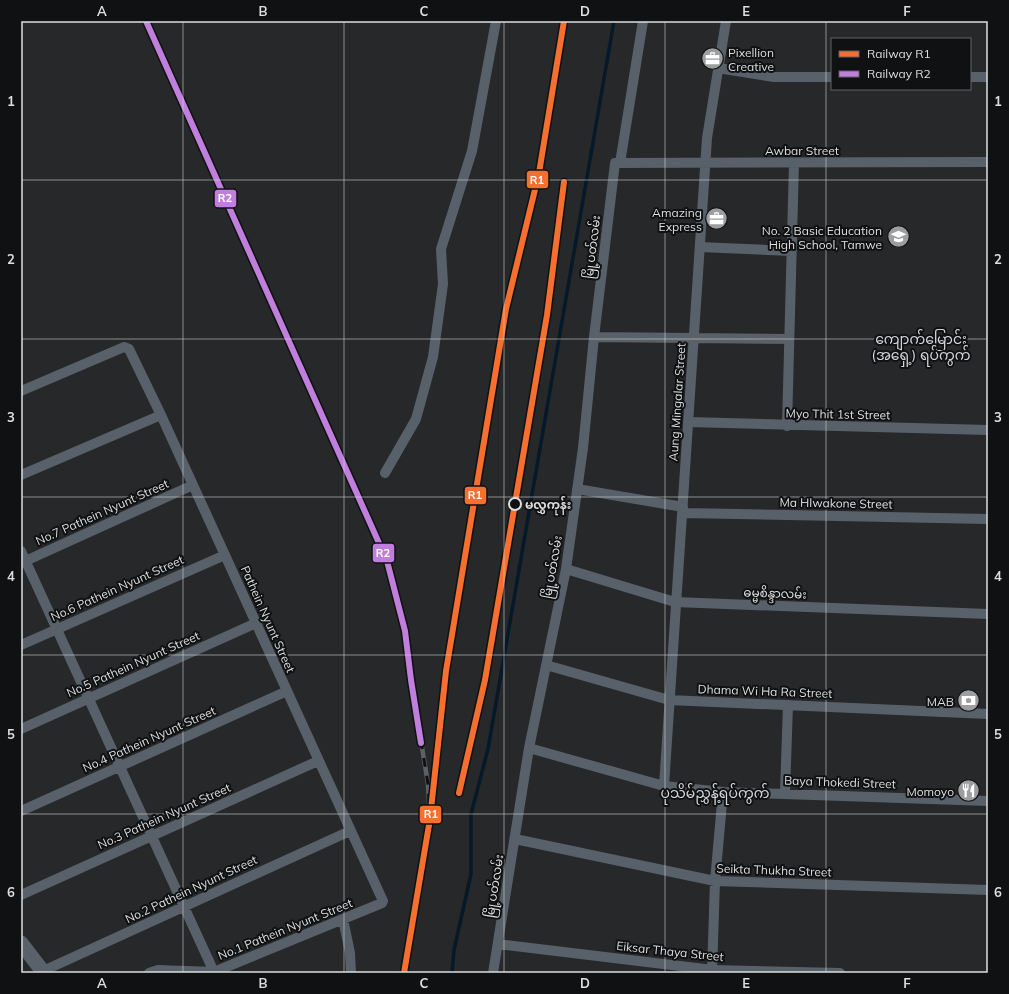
<svg xmlns="http://www.w3.org/2000/svg" width="1009" height="994" font-family="Mulish,'Noto Sans Myanmar',sans-serif">
  <style>
    .lines { fill: none; stroke-linecap: round; stroke-linejoin: round }
    .stream { stroke: #051928; stroke-width: 3.5 }
    .street { stroke: #586169; stroke-width: 10 }
    .primary { stroke: #59626a; stroke-width: 15 }
    .rail-casing { stroke: #5d6065; stroke-width: 4.5 }
    .rail { stroke: #101112; stroke-width: 3; stroke-dasharray: 9; stroke-linecap: butt }
    .rail-1-casing { stroke: #101112; stroke-width: 9 }
    .rail-2-casing { stroke: #101112; stroke-width: 9 }
    .rail-1 { stroke: #f46f30; stroke-width: 6 }
    .rail-2 { stroke: #c07fdc; stroke-width: 6 }
    .grid { fill: none; stroke: #dcdedf; stroke-width: 1; stroke-opacity: 0.55 }
    .stop-dot { fill: #101112; stroke: #dcdedf; stroke-width: 2 }
    .labels { text-anchor: middle; dominant-baseline: central; stroke-width: 4; stroke-linejoin: round; paint-order: stroke }
    .poi-label { font-size: 12px; fill: #dcdedf; stroke: #101112; text-anchor: end }
    .street-label { font-size: 12px; fill: #dcdedf; stroke: #101112 }
    .stop-label { font-size: 12px; font-weight: bold; fill: #dcdedf; stroke: #101112; text-anchor: start }
    .quarter-label { font-size: 14px; fill: #d3d6da; stroke: #101112 }
    .line-badge { stroke: #101112; stroke-width: 1.5 }
    .badge-label { font-size: 11px; text-anchor: middle; font-weight: bold; fill: #fff }
    .neatline { fill: none; stroke: #dcdedf; stroke-width: 1.5 }
    .grid-label { font-size: 13px; text-anchor: middle; font-weight: bold; fill: #dcdedf }
  </style>
  <rect width="100%" height="100%" fill="#27282a"/>
  <g class="lines">
    <path class="stream" d="M 452,973 L 454,950 L 471,874 L 471,814 L 488,749 L 614,21"/>
    <path class="street" d="M 718,68 L 774,77 L 832,77
      M 970,77 L 988,77
      M 620,163 L 643,21
      M 700,247 L 791,251
      M 594,337 L 789,339
      M 21,391 L 124,347 L 129,349 L 161,415 L 383,901 L 382,903 L 214,972 L 158,970 L 149,973
      M 688,422 L 988,430
      M 787,426 L 794,163
      M 385,473 L 416,419 L 433,357 L 443,284 L 441,249 L 472,151 L 496,21
      M 21,475 L 161,415
      M 577,489 L 683,507
      M 683,513 L 988,519
      M 21,551 L 214,972
      M 21,563 L 193,485
      M 566,569 L 675,602 L 988,614
      M 21,645 L 225,555
      M 546,665 L 669,700 L 988,714
      M 21,729 L 256,623
      M 529,748 L 664,786 L 723,792 L 988,801
      M 664,786 L 707,138 L 726,21
      M 785,793 L 788,705
      M 21,811 L 287,691
      M 515,839 L 715,881 L 988,890
      M 21,895 L 318,761
      M 343,919 L 350,953 L 351,973
      M 498,944 L 713,970 L 840,973
      M 43,971 L 350,831
      M 493,973 L 529,748 L 566,569 L 583,448 L 594,337 L 615,163 L 988,162
      M 712,973 L 715,881 L 723,792"/>
    <path class="primary" d="M 21,943 L 44,973"/>
    <defs>
      <path id="rail" d="M 146,21 L 387,561 L 405,631 L 411,680 L 428,784 L 430,819"/>
    </defs>
    <use href="#rail" class="rail-casing"/>
    <use href="#rail" class="rail"/>
    <defs>
      <path id="rail-1" d="M 459,793 L 485,680 L 547,315 L 564,182
        M 404,973 L 430,819 L 446,671 L 506,309 L 539,173 L 564,21"/>
      <path id="rail-2" d="M 146,21 L 387,561 L 405,631 L 411,680 L 421,743"/>
    </defs>
    <use href="#rail-1" class="rail-1-casing"/>
    <use href="#rail-2" class="rail-2-casing"/>
    <use href="#rail-1" class="rail-1"/>
    <use href="#rail-2" class="rail-2"/>
  </g>
  <path class="grid" d="M 183,21 L 183,973M 344,21 L 344,973M 504,21 L 504,973M 665,21 L 665,973M 826,21 L 826,973M 21,180 L 988,180M 21,339 L 988,339M 21,497 L 988,497M 21,655 L 988,655M 21,814 L 988,814"/>
  <defs>
    <symbol id="office-disc" viewBox="-11 -11 22 22"><circle r="9.5" fill="#9d9ea0" stroke="#101112"/><path d="M-6-3h4V-5.5h4V-3h4V5H-6ZM-1-4.5V-3h2v-1.5ZM-6 0V1H6V0Z" fill="#fff"/></symbol>
    <symbol id="school-disc" viewBox="-11 -11 22 22"><circle r="9.5" fill="#9d9ea0" stroke="#101112"/><path d="M0-5L7-2L0 1L-7-2ZM-4 1L0 2.5L4 1V4Q0 6-4 4Z" fill="#fff"/></symbol>
    <symbol id="bank-disc" viewBox="-11 -11 22 22"><circle r="9.5" fill="#9d9ea0" stroke="#101112"/><path d="M-6-4H6V4H-6ZM0-2.3a2.3 2.3 0 1 0 0 4.6a2.3 2.3 0 1 0 0-4.6Z" fill="#fff"/></symbol>
    <symbol id="restaurant-disc" viewBox="-11 -11 22 22"><circle r="9.5" fill="#9d9ea0" stroke="#101112"/><path d="M-5-6h1v4h1v-4h1v4h1v-4h1v5L-1.5 .5V6h-2V.5L-5-1ZM5-6V6H3V1.5H1.5Q1.5-4 5-6Z" fill="#fff"/></symbol>
  </defs>
  <g fill-rule="evenodd">
    <use href="#office-disc" x="700" y="46" width="25" height="25"/>
    <use href="#office-disc" x="704" y="206" width="25" height="25"/>
    <use href="#school-disc" x="886" y="224" width="25" height="25"/>
    <use href="#bank-disc" x="956" y="688" width="25" height="25"/>
    <use href="#restaurant-disc" x="956" y="778" width="25" height="25"/>
  </g>
  <circle class="stop-dot" cx="515" cy="504" r="6"/>
  <g class="labels">
    <g class="poi-label">
      <text x="728" y="52" text-anchor="start">Pixellion<tspan x="728" dy="14">Creative</tspan></text>
      <text x="702" y="212">Amazing<tspan x="702" dy="14">Express</tspan></text>
      <text x="882" y="230">No. 2 Basic Education<tspan x="882" dy="14">High School, Tamwe</tspan></text>
      <text x="954" y="701">MAB</text>
      <text x="954" y="791">Momoyo</text>
    </g>
    <g class="street-label">
      <text x="802" y="150">Awbar Street</text>
      <text transform="translate(592 247) rotate(-83)">မြို့ပတ်လမ်း</text>
      <text transform="translate(677 402) rotate(-86)">Aung Mingalar Street</text>
      <text transform="translate(838 414) rotate(1)">Myo Thit 1st Street</text>
      <text transform="translate(836 503) rotate(1)">Ma Hlwakone Street</text>
      <text transform="translate(102 512) rotate(-24)">No.7 Pathein Nyunt Street</text>
      <text transform="translate(552 567) rotate(-80)">မြို့ပတ်လမ်း</text>
      <text transform="translate(117 588) rotate(-24)">No.6 Pathein Nyunt Street</text>
      <text transform="translate(775 593) rotate(2)">ဓမ္မစိန္ဒာလမ်း</text>
      <text transform="translate(268 619) rotate(66)">Pathein Nyunt Street</text>
      <text transform="translate(133 664) rotate(-24)">No.5 Pathein Nyunt Street</text>
      <text transform="translate(765 691) rotate(2)">Dhama Wi Ha Ra Street</text>
      <text transform="translate(149 739) rotate(-24)">No.4 Pathein Nyunt Street</text>
      <text transform="translate(840 782) rotate(2)">Baya Thokedi Street</text>
      <text transform="translate(164 816) rotate(-24)">No.3 Pathein Nyunt Street</text>
      <text transform="translate(774 870) rotate(2)">Seikta Thukha Street</text>
      <text transform="translate(494 886) rotate(-81)">မြို့ပတ်လမ်း</text>
      <text transform="translate(191 889) rotate(-25)">No.2 Pathein Nyunt Street</text>
      <text transform="translate(285 929) rotate(-22)">No.1 Pathein Nyunt Street</text>
      <text transform="translate(670 951) rotate(6)">Eiksar Thaya Street</text>
    </g>
    <g class="stop-label">
      <text x="525" y="504">မလွှကုန်း</text>
    </g>
    <g class="quarter-label">
      <text x="921" y="339">ကျောက်မြောင်း<tspan x="921" dy="16">(အရှေ့) ရပ်ကွက်</tspan></text>
      <text x="715" y="793">ပုသိမ်ညွှန့်ရပ်ကွက်</text>
    </g>
  </g>
  <g class="line-badge">
    <rect x="526" y="170" width="23" height="19" rx="4" fill="#f46f30"/>
    <rect x="214" y="189" width="23" height="19" rx="4" fill="#c07fdc"/>
    <rect x="464" y="486" width="23" height="19" rx="4" fill="#f46f30"/>
    <rect x="372" y="543" width="23" height="20" rx="4" fill="#c07fdc"/>
    <rect x="419" y="805" width="23" height="19" rx="4" fill="#f46f30"/>
  </g>
  <g class="badge-label">
    <text x="537" y="184">R1</text>
    <text x="225" y="202">R2</text>
    <text x="475" y="499">R1</text>
    <text x="383" y="557">R2</text>
    <text x="431" y="818">R1</text>
  </g>
  <rect width="1009" height="994" fill="none" stroke="#101112" stroke-width="44"/>
  <rect x="831" y="38" width="140" height="52" fill="#101112" stroke="#626364"/>
  <rect x="839" y="51" width="20" height="6" fill="#f46f30" stroke="#626364"/>
  <text x="867" y="58" font-size="12" fill="#dcdedf">Railway R1</text>
  <rect x="839" y="71" width="20" height="6" fill="#c07fdc" stroke="#626364"/>
  <text x="867" y="78" font-size="12" fill="#dcdedf">Railway R2</text>
  <rect x="22" y="22" width="965" height="950" class="neatline"/>
  <g class="grid-label">
    <text x="102" y="16">A</text>
    <text x="263" y="16">B</text>
    <text x="424" y="16">C</text>
    <text x="585" y="16">D</text>
    <text x="746" y="16">E</text>
    <text x="907" y="16">F</text>
    <text x="11" y="106">1</text>
    <text x="998" y="106">1</text>
    <text x="11" y="264">2</text>
    <text x="998" y="264">2</text>
    <text x="11" y="422">3</text>
    <text x="998" y="422">3</text>
    <text x="11" y="581">4</text>
    <text x="998" y="581">4</text>
    <text x="11" y="739">5</text>
    <text x="998" y="739">5</text>
    <text x="11" y="897">6</text>
    <text x="998" y="897">6</text>
    <text x="102" y="988">A</text>
    <text x="263" y="988">B</text>
    <text x="424" y="988">C</text>
    <text x="585" y="988">D</text>
    <text x="746" y="988">E</text>
    <text x="907" y="988">F</text>
  </g>
</svg>
